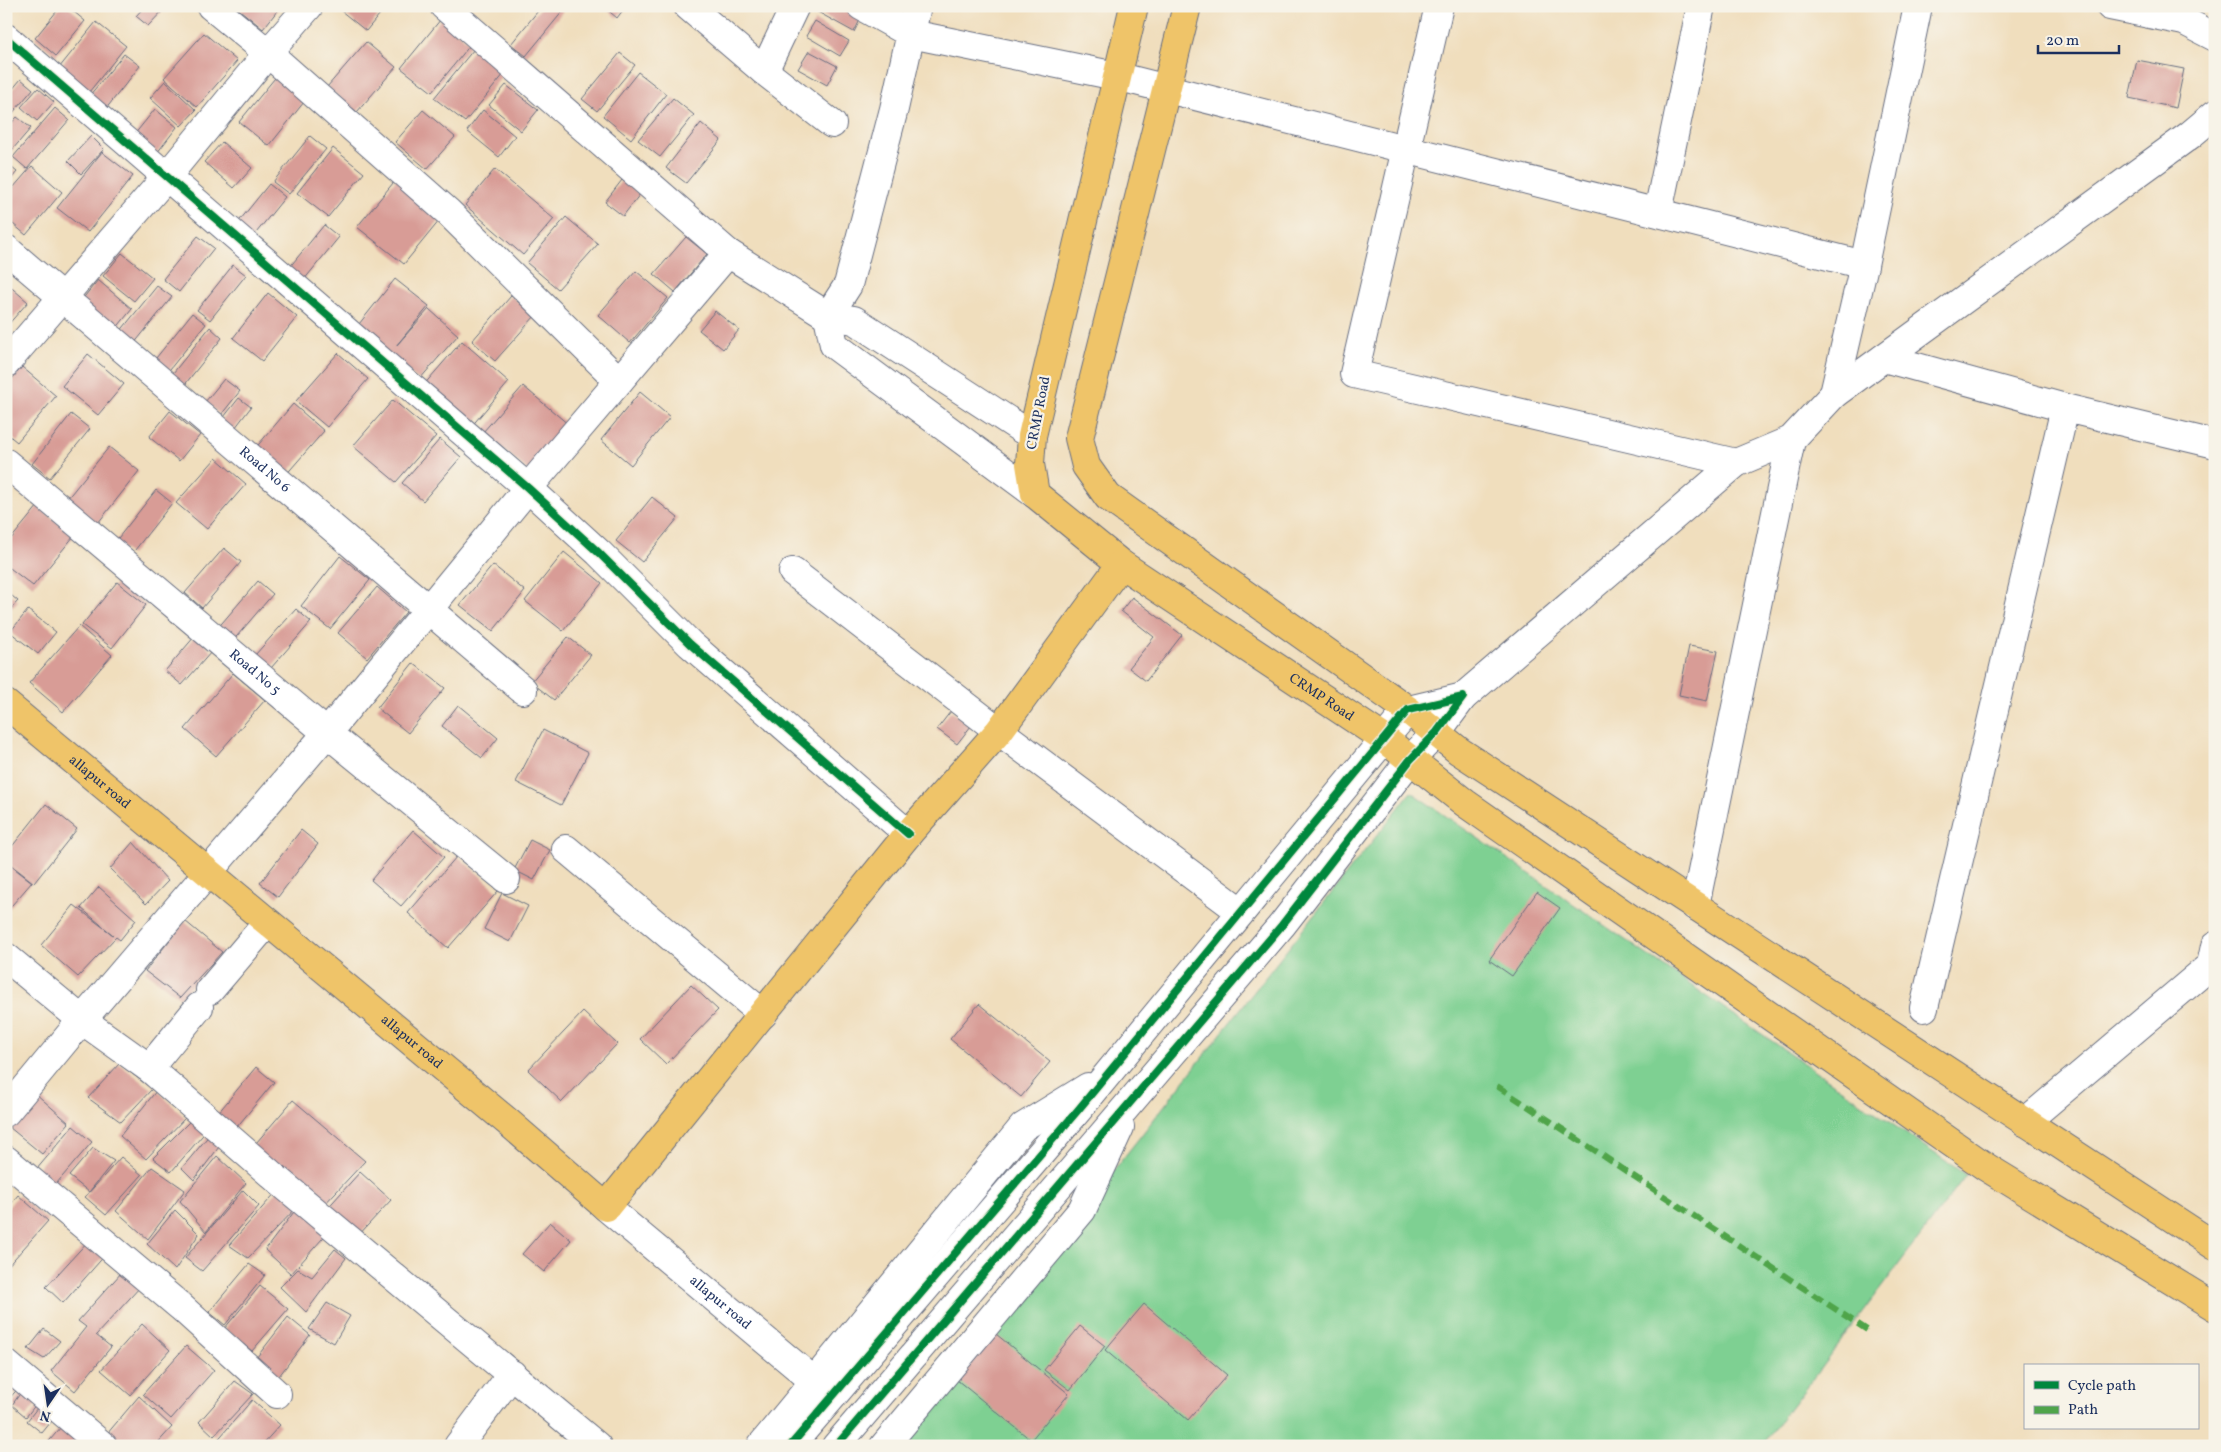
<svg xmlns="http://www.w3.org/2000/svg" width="2221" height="1452" font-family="Vollkorn,serif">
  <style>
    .green { fill: #7ed092; stroke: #4c8078 }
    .building { fill: #d89c96 }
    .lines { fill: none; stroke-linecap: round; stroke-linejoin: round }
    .minor-casing { stroke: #666c7f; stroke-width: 30 }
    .major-casing { stroke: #666c7f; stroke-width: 30 }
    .minor { stroke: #fff; stroke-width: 28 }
    .major { stroke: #efc469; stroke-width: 28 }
    .quiet { stroke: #4fa44a; stroke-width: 6; stroke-dasharray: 12 6; stroke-linecap: butt }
    .cycleway-casing { stroke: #f7f3e8; stroke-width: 11 }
    .cycleway { stroke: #00873e; stroke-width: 8 }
    .labels { text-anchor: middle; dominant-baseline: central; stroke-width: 4.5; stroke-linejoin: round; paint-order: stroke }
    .street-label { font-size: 14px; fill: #1b2f5e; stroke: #f7f3e8 }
  </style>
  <rect width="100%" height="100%" fill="#f7f3e8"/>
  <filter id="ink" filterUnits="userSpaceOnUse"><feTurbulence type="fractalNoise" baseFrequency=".02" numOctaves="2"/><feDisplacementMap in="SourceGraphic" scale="10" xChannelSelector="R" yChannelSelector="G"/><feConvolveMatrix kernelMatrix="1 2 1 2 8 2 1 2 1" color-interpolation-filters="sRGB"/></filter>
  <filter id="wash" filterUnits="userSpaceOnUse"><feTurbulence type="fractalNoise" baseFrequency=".0096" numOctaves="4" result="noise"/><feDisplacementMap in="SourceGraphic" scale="20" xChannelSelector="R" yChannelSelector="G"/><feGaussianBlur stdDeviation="1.12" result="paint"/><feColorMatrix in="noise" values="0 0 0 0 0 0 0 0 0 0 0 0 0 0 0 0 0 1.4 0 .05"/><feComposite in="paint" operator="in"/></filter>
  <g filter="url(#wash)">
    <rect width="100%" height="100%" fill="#f0debd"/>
    <path class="green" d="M 1411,792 L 1966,1175 L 1762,1446 L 907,1446 L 901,1441 Z"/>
    <g id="blocks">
      <path class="building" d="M 61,6 L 67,6 L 85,21 L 56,56 L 35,38 Z
        M 145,6 L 167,6 L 148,26 L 136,16 Z
        M 235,6 L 281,6 L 263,29 Z
        M 335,6 L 381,6 L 384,9 L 366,31 Z
        M 542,6 L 558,6 L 563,11 L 526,56 L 511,44 Z
        M 603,6 L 626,6 L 617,18 Z
        M 818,6 L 840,6 L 861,18 L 854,32 L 816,11 Z
        M 441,19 L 471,44 L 432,92 L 401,68 Z
        M 815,21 L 849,41 L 840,56 L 806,36 Z
        M 96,22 L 126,46 L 89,92 L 59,68 Z
        M 204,33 L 237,61 L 197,107 L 164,78 Z
        M 366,42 L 396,67 L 357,112 L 327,87 Z
        M 474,49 L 504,74 L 465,122 L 434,98 Z
        M 809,51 L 837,66 L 827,85 L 798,69 Z
        M 620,53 L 635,65 L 597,111 L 582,99 Z
        M 124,54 L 140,66 L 101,115 L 84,102 Z
        M 2137,60 L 2184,69 L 2176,108 L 2129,98 Z
        M 638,72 L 666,94 L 631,139 L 603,116 Z
        M 279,73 L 308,97 L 269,146 L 239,122 Z
        M 21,79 L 33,89 L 6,121 L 6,97 Z
        M 165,81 L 196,110 L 181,126 L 150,98 Z
        M 506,85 L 538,110 L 521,131 L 489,105 Z
        M 38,88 L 54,102 L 37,121 L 21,107 Z
        M 673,98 L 694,115 L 660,157 L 638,140 Z
        M 55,108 L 69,120 L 27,169 L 13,157 Z
        M 155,109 L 177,127 L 157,153 L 134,135 Z
        M 423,110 L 455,137 L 427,169 L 395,142 Z
        M 483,110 L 515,136 L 499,157 L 467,131 Z
        M 17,117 L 31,128 L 6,157 L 6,129 Z
        M 701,123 L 721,140 L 686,183 L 666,168 Z
        M 91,136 L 104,149 L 81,174 L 68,161 Z
        M 310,136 L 326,149 L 289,194 L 273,182 Z
        M 222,142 L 252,168 L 234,188 L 204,162 Z
        M 333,148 L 364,173 L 328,217 L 297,193 Z
        M 102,152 L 133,176 L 88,232 L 57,208 Z
        M 6,163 L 17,172 L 6,185 Z
        M 32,166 L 62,192 L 26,235 L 6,218 L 6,196 Z
        M 495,169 L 554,219 L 523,255 L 465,205 Z
        M 398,177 L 444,215 L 404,264 L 357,227 Z
        M 622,180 L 640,194 L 623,216 L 605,202 Z
        M 269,184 L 285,197 L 248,243 L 232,230 Z
        M 566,217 L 598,244 L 558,289 L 527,263 Z
        M 324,225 L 339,237 L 299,286 L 284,274 Z
        M 198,236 L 214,248 L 179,292 L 163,279 Z
        M 686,237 L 707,254 L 675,292 L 654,274 Z
        M 122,253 L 153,278 L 134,301 L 103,276 Z
        M 233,265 L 246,275 L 210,320 L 197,310 Z
        M 636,271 L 668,298 L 630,343 L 598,315 Z
        M 395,279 L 429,306 L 396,346 L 429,309 L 458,335 L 419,380 L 355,329 Z
        M 98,280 L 132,309 L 115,330 L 80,302 Z
        M 6,283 L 28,302 L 6,327 Z
        M 157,286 L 172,297 L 133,345 L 119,333 Z
        M 268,293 L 297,317 L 262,361 L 233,338 Z
        M 511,296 L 535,316 L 495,361 L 472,341 Z
        M 715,311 L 739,330 L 723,349 L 699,330 Z
        M 192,313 L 206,324 L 166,374 L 152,363 Z
        M 210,327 L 222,338 L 182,388 L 169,378 Z
        M 462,341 L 509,382 L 470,428 L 422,387 Z
        M 338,353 L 368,379 L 327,427 L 296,401 Z
        M 88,354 L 124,384 L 98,415 L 62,386 Z
        M 22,367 L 56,396 L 17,442 L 6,433 L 6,386 Z
        M 224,379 L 240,391 L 221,415 L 205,402 Z
        M 523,386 L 569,425 L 529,471 L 483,432 Z
        M 640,392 L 670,417 L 631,465 L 601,440 Z
        M 239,398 L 251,407 L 232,432 L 220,422 Z
        M 393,400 L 436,436 L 396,482 L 353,446 Z
        M 293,404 L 324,431 L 284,477 L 253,451 Z
        M 170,411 L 200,435 L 179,461 L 149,437 Z
        M 71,414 L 90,429 L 50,478 L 32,464 Z
        M 440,439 L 461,457 L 423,501 L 402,483 Z
        M 109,447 L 139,471 L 98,523 L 67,499 Z
        M 216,458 L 246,484 L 207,529 L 176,503 Z
        M 156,490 L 172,503 L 131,555 L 115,542 Z
        M 652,497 L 678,518 L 642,562 L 616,541 Z
        M 38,506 L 74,536 L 33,586 L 6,565 L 6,545 Z
        M 224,548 L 241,562 L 202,608 L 185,593 Z
        M 564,552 L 602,583 L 563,631 L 525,601 Z
        M 340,556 L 370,580 L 330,629 L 301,606 Z
        M 493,565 L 525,591 L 493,631 L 460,605 Z
        M 258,581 L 273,594 L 231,643 L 216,630 Z
        M 117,582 L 146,605 L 112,648 L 82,625 Z
        M 377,587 L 406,612 L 367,658 L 338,633 Z
        M 6,591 L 18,601 L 6,614 Z
        M 1132,597 L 1182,635 L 1146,681 L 1129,668 L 1154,637 L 1121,611 Z
        M 296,609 L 311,622 L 271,668 L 255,655 Z
        M 28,610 L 56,632 L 38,654 L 10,632 Z
        M 79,626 L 112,655 L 63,712 L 29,683 Z
        M 195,636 L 212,651 L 182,685 L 165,671 Z
        M 568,637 L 591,655 L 554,700 L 531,682 Z
        M 1689,646 L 1718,651 L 1707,701 L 1679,695 Z
        M 413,663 L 445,688 L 408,733 L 377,708 Z
        M 233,673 L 265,700 L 216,756 L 185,729 Z
        M 458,705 L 498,738 L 482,758 L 442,726 Z
        M 951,711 L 971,726 L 957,744 L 937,729 Z
        M 543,730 L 588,753 L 561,805 L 516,782 Z
        M 46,804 L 77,829 L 34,883 L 6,861 L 6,854 Z
        M 301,830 L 318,844 L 278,897 L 260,883 Z
        M 413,830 L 444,857 L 401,906 L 371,880 Z
        M 530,840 L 550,850 L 534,880 L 514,870 Z
        M 133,842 L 168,881 L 146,904 L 110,869 Z
        M 457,856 L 498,891 L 448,948 L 408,913 Z
        M 6,862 L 32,882 L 6,912 Z
        M 99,887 L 136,920 L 120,940 L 116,937 L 78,977 L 41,945 L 74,905 L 113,935 L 81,908 Z
        M 1537,892 L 1560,908 L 1512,976 L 1489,960 Z
        M 502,893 L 528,906 L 510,942 L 484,929 Z
        M 185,921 L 222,952 L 180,998 L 145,971 Z
        M 691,985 L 718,1010 L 666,1064 L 640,1039 Z
        M 979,1004 L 1050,1062 L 1021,1097 L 950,1039 Z
        M 583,1012 L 617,1044 L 562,1102 L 528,1070 Z
        M 119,1064 L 152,1089 L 121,1122 L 88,1098 Z
        M 256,1067 L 274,1082 L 231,1134 L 213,1119 Z
        M 157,1090 L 185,1118 L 146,1159 L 120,1136 Z
        M 35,1093 L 69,1123 L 42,1154 L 9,1127 Z
        M 293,1100 L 365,1161 L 321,1208 L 250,1150 Z
        M 194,1117 L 208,1129 L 171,1172 L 153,1158 Z
        M 73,1126 L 92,1142 L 56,1184 L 36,1170 Z
        M 211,1133 L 222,1143 L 194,1180 L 182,1168 Z
        M 93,1148 L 114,1161 L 89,1192 L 69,1176 Z
        M 217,1156 L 246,1183 L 206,1232 L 180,1201 Z
        M 121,1157 L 142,1175 L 106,1215 L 85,1197 Z
        M 152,1167 L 185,1190 L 148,1239 L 116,1211 Z
        M 360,1172 L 391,1200 L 356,1238 L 324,1212 Z
        M 243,1190 L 259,1206 L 202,1271 L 185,1258 Z
        M 278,1190 L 300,1204 L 248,1258 L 229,1245 Z
        M 18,1195 L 48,1221 L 6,1268 L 6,1210 Z
        M 300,1204 L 330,1230 L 291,1274 L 265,1250 Z
        M 175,1210 L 199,1234 L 175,1270 L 147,1244 Z
        M 550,1222 L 571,1240 L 544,1272 L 522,1254 Z
        M 90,1239 L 107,1253 L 63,1303 L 46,1287 Z
        M 335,1249 L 346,1258 L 306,1312 L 280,1287 L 298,1269 L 312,1277 Z
        M 249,1264 L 265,1275 L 225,1325 L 209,1312 Z
        M 122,1272 L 141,1286 L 96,1335 L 111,1347 L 75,1391 L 51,1371 L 86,1327 L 78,1321 Z
        M 260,1286 L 288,1309 L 252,1351 L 224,1329 Z
        M 327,1303 L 350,1316 L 334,1343 L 309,1329 Z
        M 1144,1304 L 1227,1375 L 1188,1420 L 1105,1350 Z
        M 288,1317 L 310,1335 L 276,1380 L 253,1362 Z
        M 142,1324 L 170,1350 L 130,1395 L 101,1370 Z
        M 1080,1326 L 1105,1346 L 1070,1390 L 1044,1370 Z
        M 44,1329 L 60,1341 L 44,1359 L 28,1349 Z
        M 996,1334 L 1069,1394 L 1031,1440 L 957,1380 Z
        M 186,1346 L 214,1370 L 171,1419 L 143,1394 Z
        M 6,1372 L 23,1383 L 6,1402 Z
        M 235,1381 L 253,1394 L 214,1436 L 199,1422 Z
        M 26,1385 L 40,1399 L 26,1417 L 12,1405 Z
        M 139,1396 L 172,1427 L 155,1446 L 106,1446 L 101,1441 Z
        M 252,1400 L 280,1425 L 261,1446 L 218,1446 L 215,1443 Z
        M 41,1403 L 59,1412 L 42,1433 L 27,1421 Z
        M 67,1420 L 92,1446 L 45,1446 Z"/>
    </g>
  </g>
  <g filter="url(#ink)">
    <use href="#blocks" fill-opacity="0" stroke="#666c7f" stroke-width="1"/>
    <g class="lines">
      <defs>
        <g id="minor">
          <path d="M 211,6 L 268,53 L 448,212 L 619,381"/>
          <path d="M 444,6 L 728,253 L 828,316 L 854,320 L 1032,436"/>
          <path d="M 688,6 L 764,71 L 832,124"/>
          <path d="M 861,6 L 911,34 L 1116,76 L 1864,265"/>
          <path d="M 917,6 L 894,109 L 848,285 L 828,316 L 834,345 L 1035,494"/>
          <path d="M 1439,6 L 1354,374 L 1736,463"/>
          <path d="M 2110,6 L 2184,21 L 2215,37"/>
          <path d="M 6,38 L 528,488 L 599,553 L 690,644 L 908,834"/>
          <path d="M 764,71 L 795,6"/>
          <path d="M 1658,212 L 1701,6"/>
          <path id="s1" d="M 6,249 L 523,690"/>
          <path d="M 1884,358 L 2065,408 L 2215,444"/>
          <path d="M 6,363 L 167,176 L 268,53 L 309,6"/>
          <path d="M 1834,394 L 1864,265 L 1918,6"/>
          <path id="s2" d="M 6,463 L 327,733 L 506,879"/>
          <path d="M 793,572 L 999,731 L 1240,911"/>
          <path d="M 1463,697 L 1736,463 L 1791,440 L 1834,394 L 2190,135 L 2215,114"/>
          <path d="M 566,849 L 763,1014"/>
          <path d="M 1695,906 L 1791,440"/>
          <path d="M 6,957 L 82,1020 L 149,1068 L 280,1182 L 597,1446"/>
          <path d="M 210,990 L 267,923"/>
          <path d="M 1924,1008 L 2065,408"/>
          <path d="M 149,1068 L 199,1007"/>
          <path d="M 6,1112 L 82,1020 L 327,733 L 528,488 L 728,253"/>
          <path d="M 2025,1122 L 2211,965 L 2215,946"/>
          <path d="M 6,1160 L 181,1307 L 277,1394"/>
          <path id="s3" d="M 606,1207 L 814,1381"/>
          <path d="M 6,1364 L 103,1446"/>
          <path d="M 458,1446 L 512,1374"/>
          <path d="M 761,1446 L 1023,1127 L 1088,1087"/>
          <path d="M 790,1446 L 1078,1110 L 1408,710 L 1463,697 L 1437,732 L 1410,760 L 1282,925 L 836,1446"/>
          <path d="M 884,1446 L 1082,1210 L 1120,1127"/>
        </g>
        <g id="major">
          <path id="s4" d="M 1134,6 L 1032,436 L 1030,464 L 1035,494 L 1121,564 L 1383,738 L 1465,803 L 1986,1167 L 2215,1307"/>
          <path d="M 1187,6 L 1079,438 L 1086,466 L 1108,497 L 1408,710 L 1459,751 L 2215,1246"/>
          <path id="s5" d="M 6,704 L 508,1122 L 606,1207 L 908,834 L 999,731 L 1121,564"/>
        </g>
      </defs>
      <use href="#minor" class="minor-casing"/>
      <use href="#major" class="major-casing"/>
      <use href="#minor" class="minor"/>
      <use href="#major" class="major"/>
      <path class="quiet" d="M 1497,1086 L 1867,1330"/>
      <defs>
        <path id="cycleway" d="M 6,38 L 528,488 L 599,553 L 690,644 L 908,834
          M 790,1446 L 1078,1110 L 1408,710 L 1463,697 L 1437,732 L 1410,760 L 1282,925 L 836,1446"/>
      </defs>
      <use href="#cycleway" class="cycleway-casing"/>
      <use href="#cycleway" class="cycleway"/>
    </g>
  </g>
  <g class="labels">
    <g class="street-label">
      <text transform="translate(1039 413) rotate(-79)">CRMP Road</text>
      <text stroke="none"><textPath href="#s1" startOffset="340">Road No 6</textPath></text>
      <text stroke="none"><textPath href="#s2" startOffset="325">Road No 5</textPath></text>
      <text stroke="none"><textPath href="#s4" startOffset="852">CRMP Road</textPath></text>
      <text stroke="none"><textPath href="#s5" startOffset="122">allapur road</textPath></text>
      <text stroke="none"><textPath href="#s5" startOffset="528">allapur road</textPath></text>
      <text stroke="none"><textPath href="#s3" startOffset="149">allapur road</textPath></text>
    </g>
  </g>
  <rect width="2221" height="1452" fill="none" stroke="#f7f3e8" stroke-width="25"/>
  <rect x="2024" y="1364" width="175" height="65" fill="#f7f3e8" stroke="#9fa5b1"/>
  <rect x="2034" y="1381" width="25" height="8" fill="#00873e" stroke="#9fa5b1"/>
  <text x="2068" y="1390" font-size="15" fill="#1b2f5e">Cycle path</text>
  <rect x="2034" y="1406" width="25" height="8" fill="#4fa44a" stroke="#9fa5b1"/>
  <text x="2068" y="1414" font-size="15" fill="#1b2f5e">Path</text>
  <g transform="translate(48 1404) rotate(193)" stroke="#f7f3e8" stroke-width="4" paint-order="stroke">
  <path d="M0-4L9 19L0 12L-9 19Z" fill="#1b2f5e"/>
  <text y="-8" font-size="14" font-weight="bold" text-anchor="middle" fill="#1b2f5e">N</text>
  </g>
  <path d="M2038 45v8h81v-8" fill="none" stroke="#1b2f5e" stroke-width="2.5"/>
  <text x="2046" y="45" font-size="15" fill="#1b2f5e" stroke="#f7f3e8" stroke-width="4" paint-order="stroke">20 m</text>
</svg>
